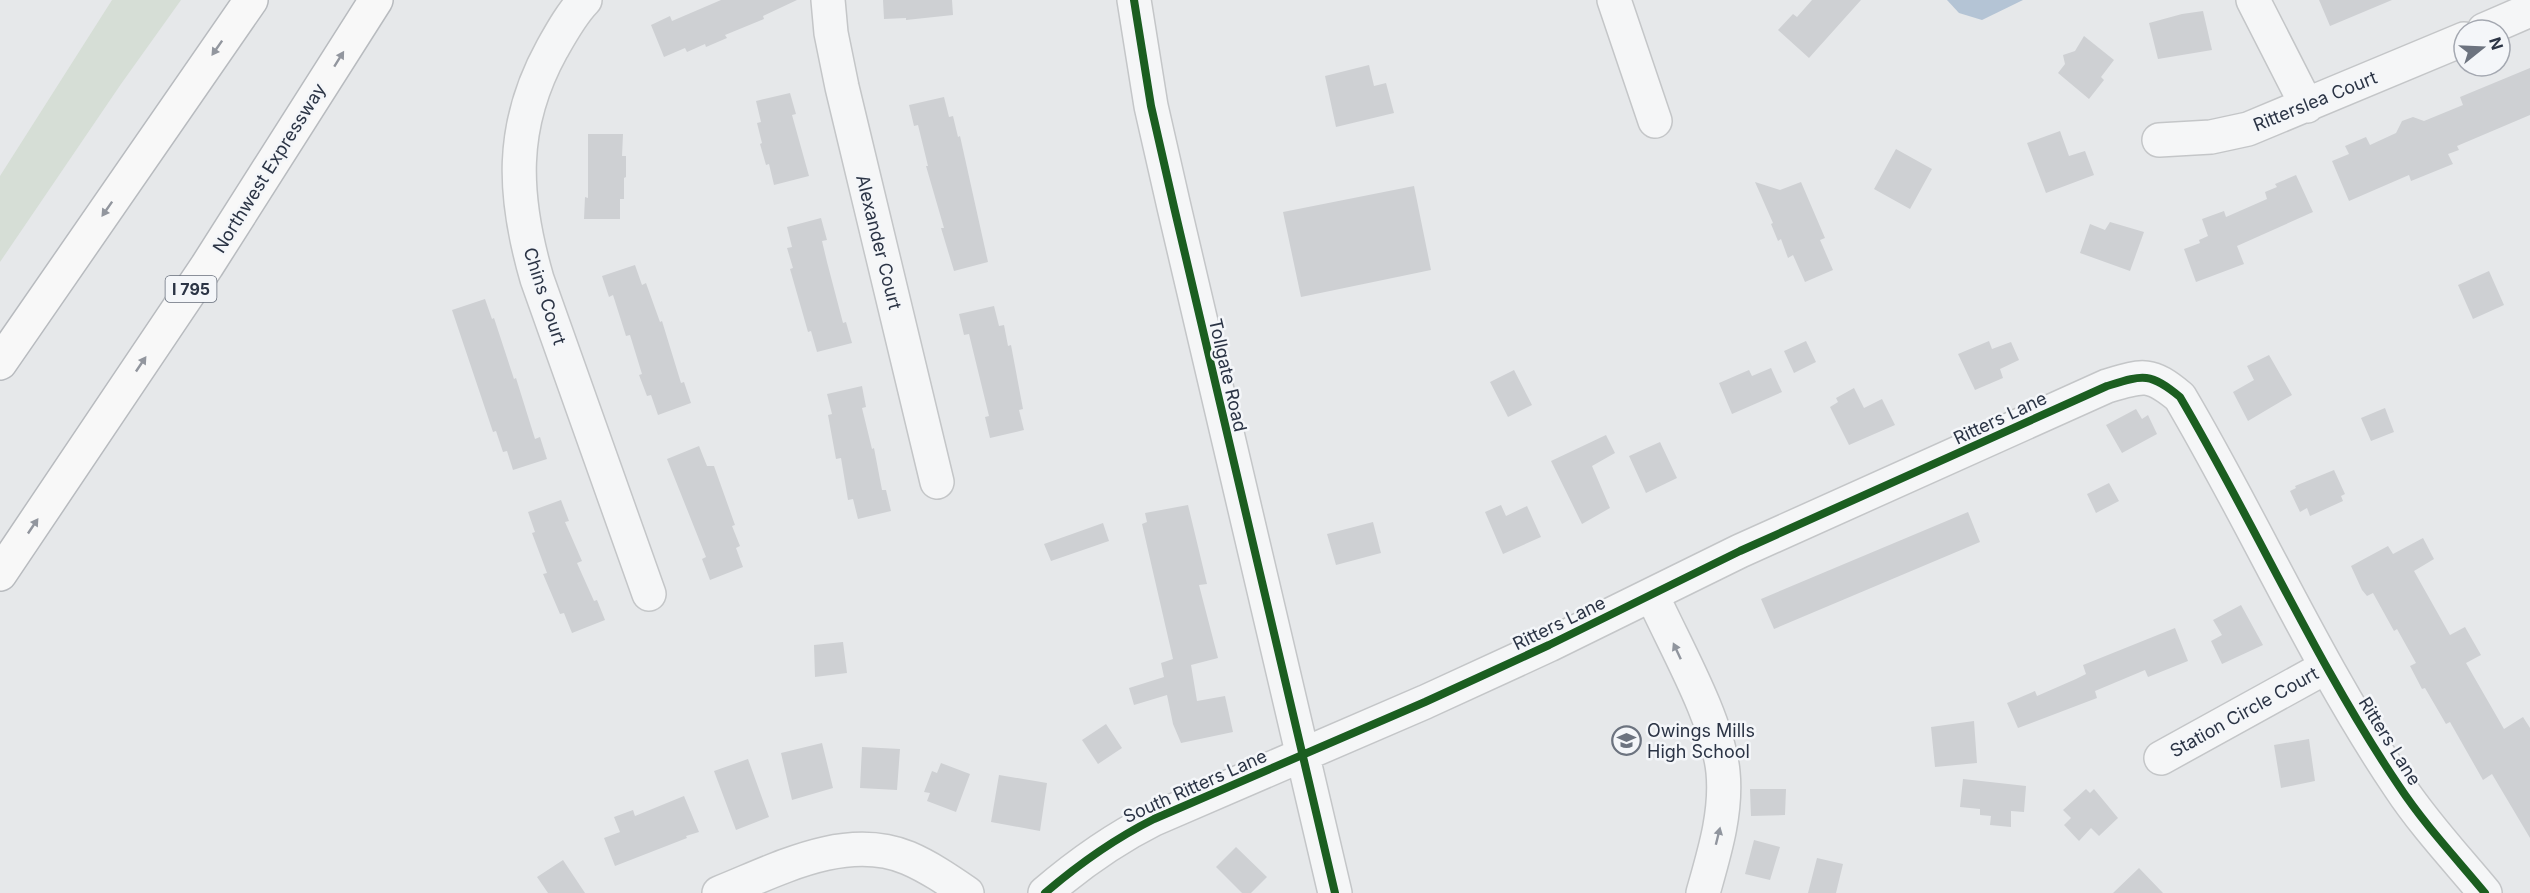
<svg xmlns="http://www.w3.org/2000/svg" width="2530" height="893" font-family="Inter,sans-serif">
  <style>
    .green { fill: #d6ded6 }
    .water { fill: #b4c4d5 }
    .building { fill: #ced0d3 }
    .lines { fill: none; stroke-linecap: round; stroke-linejoin: round }
    .minor-casing { stroke: #c4c6c8; stroke-width: 36 }
    .highway-casing { stroke: #b8bbbf; stroke-width: 36 }
    .minor { stroke: #f5f6f7; stroke-width: 33 }
    .highway { stroke: #f8f8f8; stroke-width: 33 }
    .cycleway-casing { stroke: #f4f6f9; stroke-width: 11 }
    .cycleway { stroke: #1b5e20; stroke-width: 8 }
    .oneway { fill: #92969e }
    .oneway2 { fill: #90959e }
    .labels { text-anchor: middle; dominant-baseline: central; stroke-width: 5; stroke-linejoin: round; paint-order: stroke }
    .shield { fill: #f4f6f9; stroke: #676e7b; stroke-width: 1.5 }
    .shield-label { font-size: 16px; font-weight: bold; fill: #2b3445 }
    .street-label { font-size: 18px; fill: #2b3445; stroke: #f4f6f9 }
    .poi-label { font-size: 18px; fill: #2b3445; stroke: #f4f6f9; text-anchor: start }
  </style>
  <rect width="100%" height="100%" fill="#e6e8ea"/>
  <path class="green" d="M 112,0 L 181,0 L 121,84 L 0,262 L 0,176 Z"/>
  <path class="water" d="M 1947,0 L 2023,0 L 1982,20 L 1959,13 Z"/>
  <path class="building" d="M 721,0 L 797,0 L 763,16 L 764,19 L 725,35 L 727,38 L 706,47 L 705,44 L 687,52 L 685,48 L 664,57 L 651,25 L 670,16 L 672,21 Z
    M 883,0 L 952,0 L 953,15 L 906,20 L 906,18 L 884,19 Z
    M 1812,0 L 1861,0 L 1809,58 L 1778,30 L 1793,14 L 1797,17 Z
    M 2319,0 L 2392,0 L 2330,26 Z
    M 2203,11 L 2212,50 L 2158,59 L 2149,23 L 2182,14 Z
    M 2084,36 L 2114,60 L 2101,77 L 2104,80 L 2089,99 L 2058,73 L 2065,64 L 2063,55 L 2075,51 Z
    M 1369,65 L 1374,86 L 1386,83 L 1394,113 L 1336,127 L 1325,76 Z
    M 2530,68 L 2530,115 L 2457,146 L 2459,150 L 2448,154 L 2453,164 L 2411,181 L 2409,175 L 2349,201 L 2332,161 L 2349,154 L 2345,146 L 2366,137 L 2370,145 L 2396,133 L 2402,121 L 2413,117 L 2424,121 L 2463,105 L 2460,97 Z
    M 790,93 L 796,114 L 792,115 L 809,176 L 774,185 L 769,164 L 766,165 L 760,144 L 762,143 L 757,123 L 761,122 L 756,101 Z
    M 944,97 L 949,117 L 953,116 L 958,137 L 960,136 L 988,262 L 954,271 L 941,228 L 944,228 L 926,166 L 928,166 L 918,125 L 914,126 L 909,105 Z
    M 2060,131 L 2069,156 L 2085,151 L 2094,175 L 2046,193 L 2027,143 Z
    M 588,134 L 623,134 L 622,156 L 626,156 L 626,177 L 624,178 L 624,199 L 620,199 L 620,219 L 584,219 L 585,197 L 588,198 Z
    M 1896,149 L 1932,169 L 1910,209 L 1874,189 Z
    M 2296,175 L 2313,212 L 2237,246 L 2244,264 L 2196,282 L 2184,249 L 2200,243 L 2199,240 L 2208,236 L 2202,219 L 2224,211 L 2226,217 L 2267,199 L 2265,192 L 2277,187 L 2275,184 Z
    M 1755,182 L 1780,190 L 1801,182 L 1825,238 L 1820,240 L 1833,270 L 1805,282 L 1793,255 L 1788,258 L 1781,239 L 1778,241 L 1771,224 L 1773,223 Z
    M 1414,186 L 1431,270 L 1301,297 L 1283,212 Z
    M 821,218 L 827,240 L 822,241 L 827,262 L 843,323 L 846,322 L 852,343 L 817,352 L 811,331 L 808,332 L 790,269 L 793,268 L 787,248 L 792,247 L 787,227 Z
    M 2110,222 L 2144,232 L 2130,271 L 2080,253 L 2090,224 L 2105,230 Z
    M 635,265 L 642,285 L 646,283 L 660,322 L 662,321 L 681,383 L 684,382 L 691,403 L 658,415 L 651,395 L 647,396 L 639,375 L 642,374 L 630,335 L 626,336 L 613,295 L 609,297 L 602,276 Z
    M 2489,271 L 2504,305 L 2473,319 L 2458,285 Z
    M 485,299 L 492,319 L 494,318 L 514,379 L 516,378 L 535,439 L 540,437 L 547,459 L 513,470 L 507,451 L 503,452 L 496,431 L 493,432 L 452,310 Z
    M 994,306 L 999,326 L 1004,325 L 1008,346 L 1011,345 L 1023,409 L 1019,410 L 1024,430 L 990,438 L 985,417 L 989,416 L 969,334 L 964,335 L 959,314 Z
    M 1806,341 L 1816,362 L 1794,373 L 1784,351 Z
    M 1989,341 L 1992,349 L 2011,342 L 2019,360 L 2000,369 L 2003,378 L 1975,390 L 1958,354 Z
    M 2269,355 L 2292,395 L 2248,421 L 2233,392 L 2254,380 L 2247,366 Z
    M 1771,368 L 1782,392 L 1732,414 L 1719,383 L 1749,370 L 1752,376 Z
    M 1514,370 L 1532,405 L 1508,417 L 1490,382 Z
    M 862,386 L 866,407 L 862,408 L 872,449 L 874,448 L 882,490 L 886,490 L 891,511 L 858,519 L 853,499 L 848,500 L 841,458 L 836,459 L 828,415 L 832,414 L 827,394 Z
    M 1854,388 L 1864,408 L 1882,399 L 1895,425 L 1849,445 L 1830,407 L 1838,402 L 1836,398 Z
    M 2385,408 L 2394,432 L 2371,441 L 2361,418 Z
    M 2136,409 L 2142,419 L 2148,415 L 2157,434 L 2122,453 L 2106,425 Z
    M 1606,435 L 1615,453 L 1592,466 L 1610,508 L 1582,524 L 1551,461 Z
    M 1660,442 L 1677,478 L 1646,493 L 1629,456 Z
    M 699,446 L 707,466 L 714,466 L 735,525 L 732,526 L 740,546 L 736,548 L 743,567 L 710,580 L 702,559 L 706,557 L 667,459 Z
    M 2334,470 L 2345,494 L 2341,496 L 2343,501 L 2310,516 L 2307,508 L 2300,512 L 2290,491 L 2296,488 L 2295,486 Z
    M 2109,483 L 2119,501 L 2096,513 L 2087,494 Z
    M 561,500 L 569,521 L 565,522 L 582,561 L 577,563 L 594,601 L 597,600 L 605,620 L 572,633 L 564,613 L 560,614 L 543,574 L 547,573 L 532,533 L 535,532 L 528,512 Z
    M 1188,505 L 1207,584 L 1199,585 L 1218,658 L 1191,665 L 1197,701 L 1225,696 L 1233,732 L 1181,743 L 1173,724 L 1167,695 L 1134,705 L 1129,688 L 1164,677 L 1161,663 L 1173,659 L 1142,524 L 1147,522 L 1145,513 Z
    M 1501,505 L 1506,516 L 1527,506 L 1541,537 L 1503,554 L 1485,512 Z
    M 1968,512 L 1980,542 L 1774,629 L 1761,599 Z
    M 1373,522 L 1381,553 L 1336,565 L 1327,534 Z
    M 1103,523 L 1109,541 L 1051,561 L 1044,544 Z
    M 2423,538 L 2434,559 L 2414,571 L 2450,635 L 2465,627 L 2481,655 L 2466,663 L 2504,729 L 2523,717 L 2530,728 L 2530,838 L 2492,774 L 2483,780 L 2450,722 L 2446,724 L 2425,688 L 2422,689 L 2410,666 L 2416,663 L 2397,629 L 2394,631 L 2373,593 L 2367,596 L 2362,590 L 2351,566 L 2388,546 L 2393,554 Z
    M 2241,605 L 2263,645 L 2222,664 L 2211,641 L 2222,635 L 2213,620 Z
    M 2175,628 L 2188,661 L 2148,677 L 2145,670 L 2095,691 L 2097,698 L 2018,728 L 2007,703 L 2035,691 L 2037,696 L 2076,679 L 2086,674 L 2083,665 Z
    M 843,642 L 847,673 L 815,677 L 814,645 Z
    M 1974,721 L 1977,763 L 1935,767 L 1931,727 Z
    M 1106,724 L 1122,748 L 1098,764 L 1082,740 Z
    M 2309,739 L 2315,781 L 2281,788 L 2274,745 Z
    M 822,743 L 833,788 L 792,800 L 781,753 Z
    M 862,747 L 900,749 L 897,790 L 860,788 Z
    M 748,759 L 769,817 L 736,830 L 714,771 Z
    M 941,763 L 970,774 L 956,812 L 927,801 L 930,793 L 924,792 L 932,771 L 937,773 Z
    M 999,775 L 1047,783 L 1040,831 L 991,822 Z
    M 1963,779 L 2026,786 L 2024,812 L 2011,811 L 2011,827 L 1990,825 L 1991,816 L 1980,815 L 1980,809 L 1960,807 Z
    M 1750,789 L 1786,789 L 1785,815 L 1751,816 Z
    M 2086,789 L 2090,793 L 2094,789 L 2118,818 L 2099,836 L 2091,828 L 2079,841 L 2064,825 L 2071,818 L 2063,810 Z
    M 684,796 L 699,832 L 686,836 L 687,838 L 615,866 L 604,838 L 620,832 L 614,817 L 633,810 L 635,816 Z
    M 1754,840 L 1780,847 L 1770,880 L 1745,874 Z
    M 1236,847 L 1267,877 L 1251,893 L 1242,893 L 1216,867 Z
    M 1817,858 L 1843,864 L 1836,893 L 1808,893 Z
    M 563,860 L 585,893 L 548,893 L 537,877 Z
    M 2139,868 L 2163,893 L 2113,893 Z"/>
  <g class="lines">
    <defs>
      <path id="minor" d="M 585,0 C 572,13 561,33 552,49 C 509,127 513,196 537,279 L 649,594
        M 828,0 L 831,33 L 842,87 L 937,482
        M 1134,0 L 1151,106 L 1174,207 L 1335,893
        M 1614,0 L 1655,121
        M 2253,0 L 2307,106
        M 2484,30 L 2530,10
        M 2159,140 L 2211,137 L 2248,129 L 2464,39
        M 1652,595 C 1674,644 1718,720 1723,772 C 1727,813 1714,854 1703,893
        M 2161,758 L 2326,667
        M 719,893 C 777,870 845,832 908,858 C 929,867 948,880 967,893
        M 1045,893 C 1080,863 1114,839 1154,819 L 1425,702 L 1549,645 L 1740,551 L 2107,386 C 2143,375 2150,372 2180,397 C 2256,526 2316,663 2399,786 C 2424,824 2456,858 2485,893"/>
      <path id="highway" d="M 0,363 L 251,0
        M 0,574 L 207,266 L 376,0"/>
    </defs>
    <use href="#minor" class="minor-casing"/>
    <use href="#highway" class="highway-casing"/>
    <use href="#minor" class="minor"/>
    <use href="#highway" class="highway"/>
    <defs>
      <path id="cycleway" d="M 1134,0 L 1151,106 L 1174,207 L 1335,893
        M 1045,893 C 1080,863 1114,839 1154,819 L 1425,702 L 1549,645 L 1740,551 L 2107,386 C 2143,375 2150,372 2180,397 C 2256,526 2316,663 2399,786 C 2424,824 2456,858 2485,893"/>
    </defs>
    <use href="#cycleway" class="cycleway-casing"/>
    <use href="#cycleway" class="cycleway"/>
  </g>
  <defs><path id="oneway-solid" d="M-6-.8H1V-3.2L6.5 0L1 3.2V.8H-6Z" transform="scale(1.5)"/></defs>
  <g class="oneway">
    <use href="#oneway-solid" transform="translate(217 48) rotate(125)"/>
    <use href="#oneway-solid" transform="translate(339 59) rotate(-58)"/>
    <use href="#oneway-solid" transform="translate(107 209) rotate(125)"/>
    <use href="#oneway-solid" transform="translate(141 364) rotate(-56)"/>
    <use href="#oneway-solid" transform="translate(33 526) rotate(-56)"/>
  </g>
  <g class="oneway2">
    <use href="#oneway-solid" transform="translate(1677 651) rotate(-115)"/>
    <use href="#oneway-solid" transform="translate(1718 836) rotate(-76)"/>
  </g>
  <defs>
    <symbol id="school-ring" viewBox="-11 -11 22 22"><circle r="9.5" fill="#f4f6f9" stroke="#6c737f" stroke-width="1.5"/><path d="M0-5L7-2L0 1L-7-2ZM-4 1L0 2.5L4 1V4Q0 6-4 4Z" fill="#6c737f"/></symbol>
  </defs>
  <g fill-rule="evenodd">
    <use href="#school-ring" x="1610" y="724" width="33" height="33"/>
  </g>
  <g class="labels">
    <rect class="shield" x="165.5" y="276" width="51" height="26" rx="4.5"/>
    <g class="shield-label">
      <text x="191" y="289">I 795</text>
    </g>
    <g class="street-label">
      <text transform="translate(2315 101) rotate(-22)">Ritterslea Court</text>
      <text transform="translate(269 168) rotate(-58)">Northwest Expressway</text>
      <text transform="translate(879 242) rotate(76)">Alexander Court</text>
      <text transform="translate(545 296) rotate(72)">Chins Court</text>
      <text transform="translate(1228 375) rotate(77)">Tollgate Road</text>
      <text transform="translate(2000 418) rotate(-25)">Ritters Lane</text>
      <text transform="translate(1559 623) rotate(-26)">Ritters Lane</text>
      <text transform="translate(2244 712) rotate(-29)">Station Circle Court</text>
      <text transform="translate(2390 741) rotate(58)">Ritters Lane</text>
      <text transform="translate(1195 786) rotate(-24)">South Ritters Lane</text>
    </g>
    <g class="poi-label">
      <text x="1647" y="730">Owings Mills<tspan x="1647" dy="21">High School</tspan></text>
    </g>
  </g>
  <g transform="translate(2482 48) rotate(72)"><circle r="28" fill="#f4f6f9" stroke="#a4a8b1" stroke-width="1.5"/>
  <path d="M0-4.5L10 22L0 15L-10 22Z" fill="#6c737f"/>
  <text y="-9" font-size="16" font-weight="bold" text-anchor="middle" fill="#2b3445">N</text>
  </g>
</svg>
